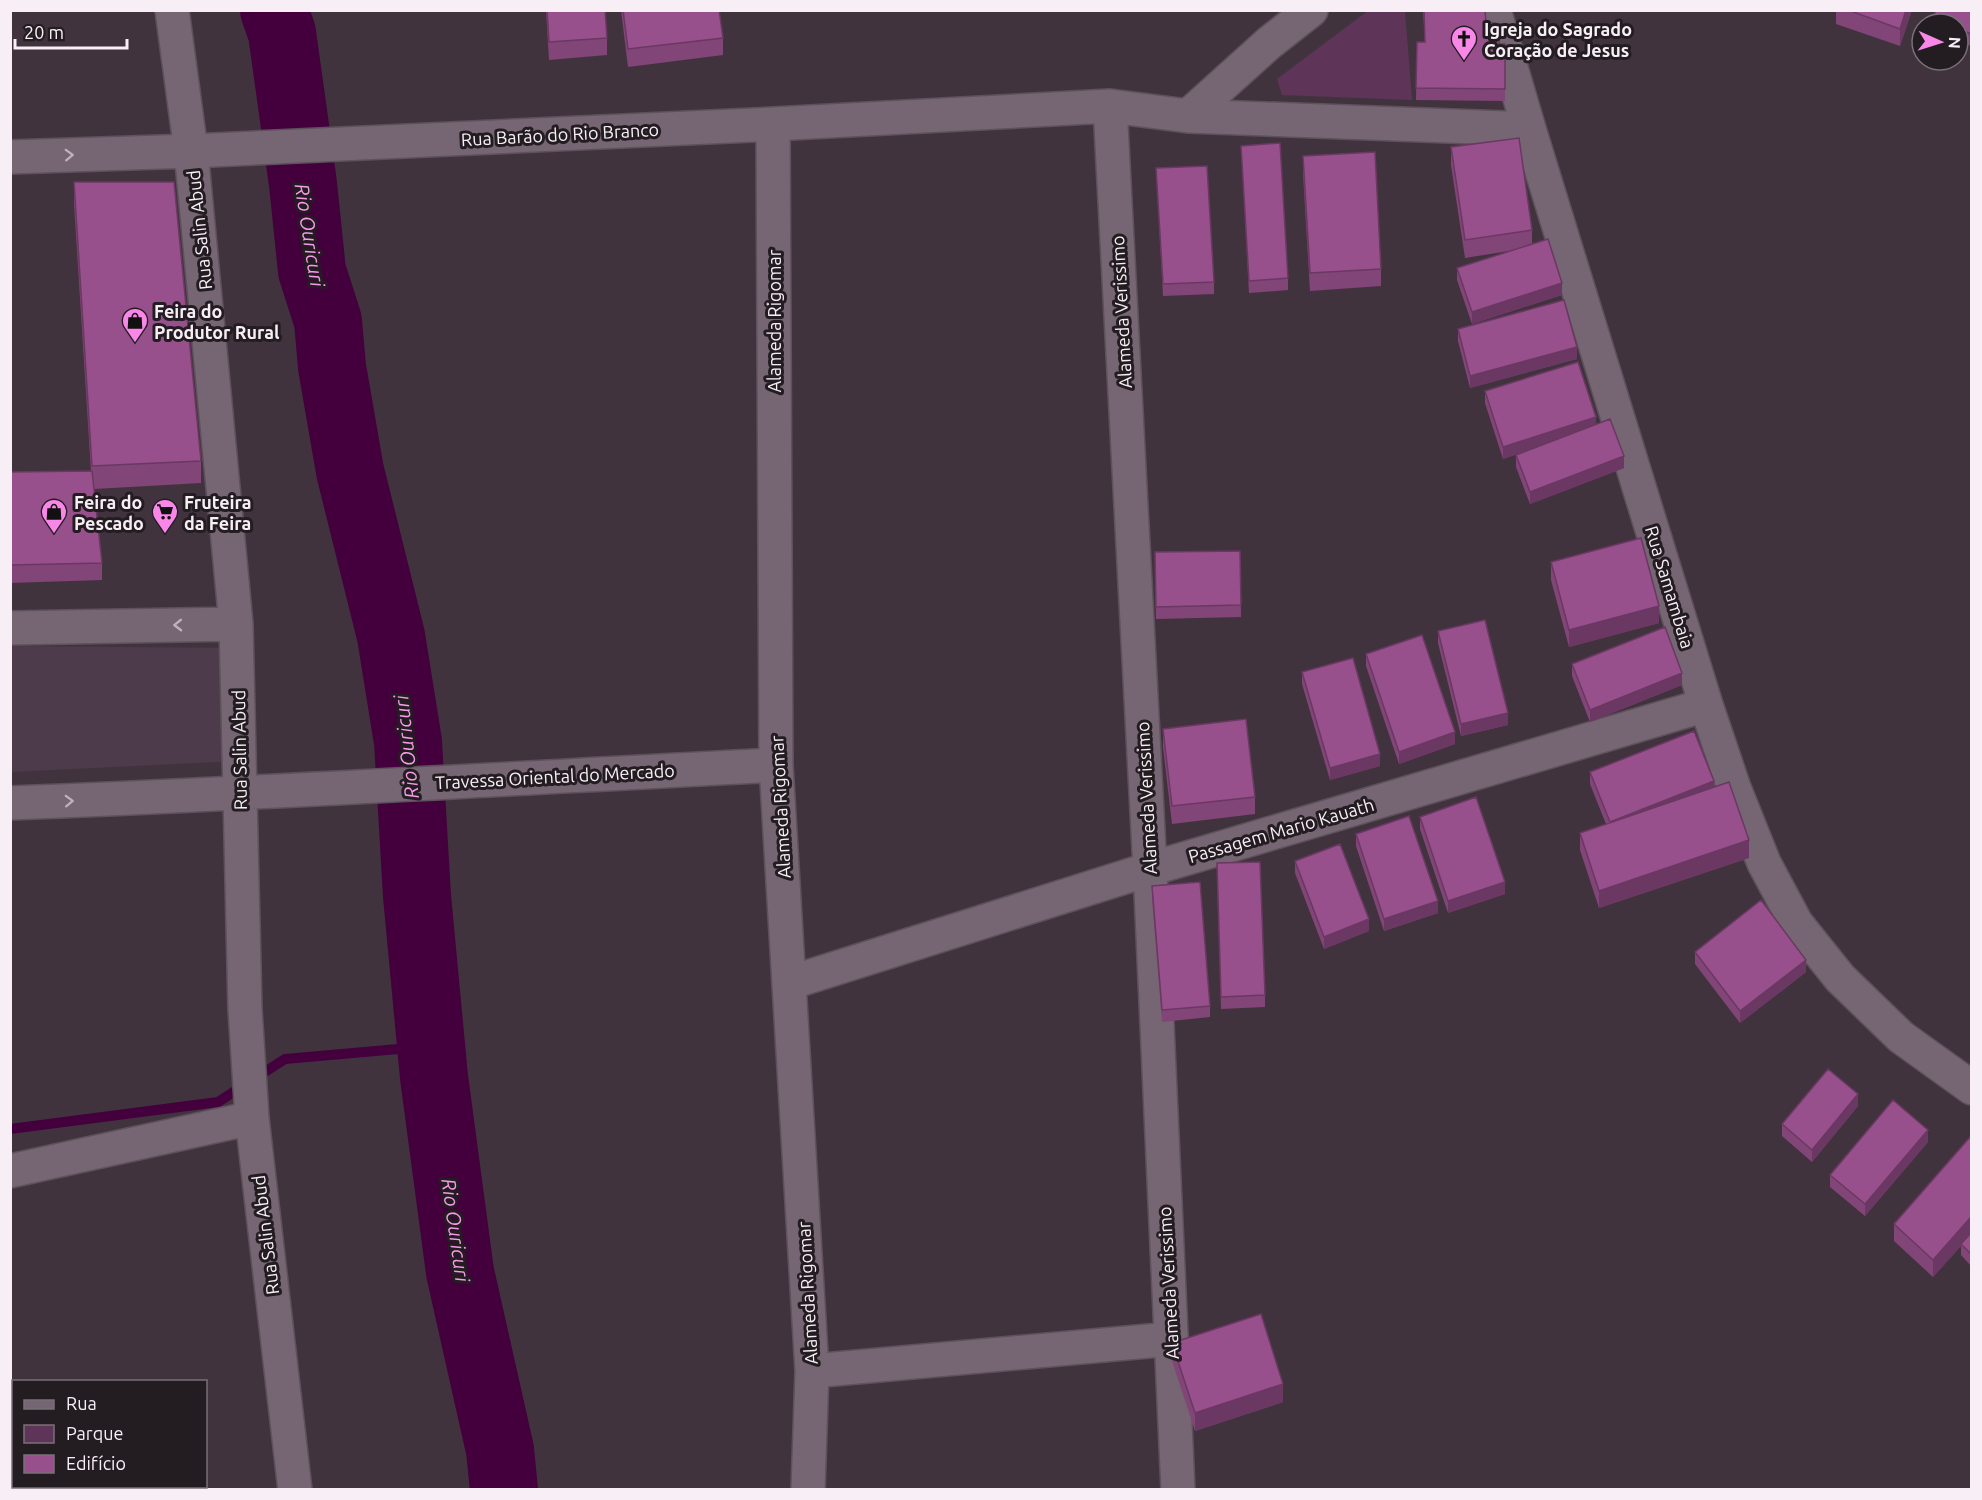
<svg xmlns="http://www.w3.org/2000/svg" width="1982" height="1500" font-family="Ubuntu,sans-serif">
  <style>
    .built { fill: #4d3a4a }
    .green { fill: #5f3459 }
    .lines { fill: none; stroke-linecap: round; stroke-linejoin: round }
    .stream { stroke: #43003d; stroke-width: 10 }
    .river { stroke: #43003d; stroke-width: 68 }
    .minor-casing { stroke: #5d515b; stroke-width: 36 }
    .minor { stroke: #766572; stroke-width: 33 }
    .wall { fill: #824578 }
    .shaded-wall { fill: #6a3862 }
    .building { fill: #97508c; stroke: #6a3862; stroke-width: 1.5 }
    .oneway { stroke: #beb1bb }
    .labels { text-anchor: middle; dominant-baseline: central; stroke-width: 6; stroke-linejoin: round; paint-order: stroke }
    .poi-label { font-size: 18px; font-weight: bold; fill: #f8eff6; stroke: #231d22; text-anchor: start }
    .street-label { font-size: 18px; fill: #f8eff6; stroke: #231d22 }
    .water-label { font-size: 20px; font-style: italic; fill: #f999ea; stroke: #231d22 }
  </style>
  <rect width="100%" height="100%" fill="#41333e"/>
  <path class="built" d="M 10,646 L 233,648 L 237,761 L 11,772 Z"/>
  <path class="green" d="M 1369,10 L 1405,11 L 1412,100 L 1282,95 L 1277,79 Z"/>
  <g class="lines">
    <path class="stream" d="M 10,1129 L 218,1102 L 285,1059 L 432,1046"/>
    <path class="river" d="M 274,10 L 282,33 L 303,184 L 312,271 L 328,321 L 332,367 L 350,471 L 391,636 L 408,742 L 417,896 L 434,1077 L 460,1272 L 500,1450 L 504,1490"/>
    <defs>
      <path id="minor" d="M 172,10 L 191,151 L 236,624 L 245,1009 L 252,1118 L 295,1490
        M 1494,10 L 1529,129 L 1706,705 L 1734,788 L 1764,863 L 1796,923 L 1840,978 L 1901,1037 L 1972,1088
        M 1110,106 L 1150,869 L 1178,1490
        M 1188,116 L 1269,43 L 1311,10
        M 773,124 L 776,765 L 812,1371 L 808,1490
        M 10,157 L 191,151 L 773,124 L 1110,106 L 1188,116 L 1529,129
        M 10,628 L 236,624
        M 10,803 C 266,793 521,778 776,765
        M 789,983 L 1150,869 L 1706,705
        M 10,1171 L 252,1118
        M 812,1371 L 1171,1339"/>
    </defs>
    <use href="#minor" class="minor-casing"/>
    <use href="#minor" class="minor"/>
  </g>
  <path class="wall" d="M 546,10 L 605,10 L 607,38 L 607,55 L 549,60 Z
    M 621,10 L 719,10 L 723,38 L 723,55 L 628,67 Z
    M 1423,10 L 1485,10 L 1486,22 L 1499,44 L 1505,44 L 1505,101 L 1416,100 L 1417,42 L 1425,42 Z
    M 1836,10 L 1912,10 L 1900,46 L 1836,24 Z
    M 1971,10 L 1971,46 L 1958,40 L 1958,24 L 1933,24 L 1933,17 Z
    M 1241,146 L 1288,278 L 1288,290 L 1249,293 Z
    M 1451,147 L 1532,230 L 1532,244 L 1562,295 L 1472,324 L 1457,280 L 1457,268 L 1509,251 L 1465,258 L 1451,165 Z
    M 1303,156 L 1381,269 L 1381,286 L 1310,291 L 1303,174 Z
    M 1156,168 L 1214,282 L 1214,294 L 1163,296 Z
    M 74,182 L 201,461 L 201,483 L 94,489 L 102,563 L 102,580 L 10,583 L 10,472 L 91,471 L 74,204 Z
    M 1458,329 L 1577,359 L 1470,388 L 1458,341 Z
    M 1485,391 L 1596,425 L 1624,468 L 1530,504 L 1516,467 L 1516,455 L 1520,453 L 1503,459 L 1485,403 Z
    M 1240,551 L 1241,617 L 1156,619 L 1155,552 Z
    M 1551,562 L 1659,623 L 1569,647 L 1551,580 Z
    M 1438,631 L 1508,725 L 1461,736 L 1438,643 Z
    M 1366,654 L 1455,744 L 1399,764 L 1366,666 Z
    M 1572,664 L 1682,685 L 1590,722 L 1572,676 Z
    M 1302,672 L 1380,766 L 1330,780 L 1302,684 Z
    M 1163,729 L 1255,797 L 1255,814 L 1172,824 L 1163,747 Z
    M 1590,772 L 1714,787 L 1749,858 L 1599,908 L 1580,850 L 1580,833 L 1606,824 L 1590,784 Z
    M 1420,817 L 1505,894 L 1448,913 L 1420,829 Z
    M 1356,834 L 1438,913 L 1384,931 L 1356,846 Z
    M 1295,861 L 1369,931 L 1324,949 L 1295,873 Z
    M 1217,875 L 1265,995 L 1265,1007 L 1221,1009 Z
    M 1152,886 L 1210,1006 L 1210,1017 L 1162,1022 L 1152,898 Z
    M 1695,952 L 1806,972 L 1740,1023 L 1695,964 Z
    M 1858,1106 L 1812,1162 L 1782,1136 L 1782,1124 Z
    M 1971,1136 L 1971,1266 L 1961,1255 L 1961,1246 L 1933,1277 L 1894,1241 L 1894,1224 Z
    M 1928,1142 L 1865,1216 L 1830,1187 L 1830,1175 Z
    M 1172,1343 L 1283,1402 L 1195,1431 L 1172,1361 Z"/>
  <path class="shaded-wall" d="M 1906,10 L 1912,10 L 1900,46 L 1900,29 Z
    M 1562,283 L 1562,295 L 1472,324 L 1472,312 Z
    M 1577,347 L 1577,359 L 1470,388 L 1470,376 Z
    M 1596,417 L 1596,429 L 1503,459 L 1503,447 Z
    M 1624,456 L 1624,468 L 1530,504 L 1530,492 Z
    M 1659,606 L 1659,623 L 1569,647 L 1569,630 Z
    M 1682,673 L 1682,685 L 1590,722 L 1590,710 Z
    M 1508,713 L 1508,725 L 1461,736 L 1461,724 Z
    M 1455,732 L 1455,744 L 1399,764 L 1399,752 Z
    M 1380,754 L 1380,766 L 1330,780 L 1330,768 Z
    M 1714,781 L 1714,793 L 1610,823 Z
    M 1749,840 L 1749,858 L 1599,908 L 1599,891 Z
    M 1505,882 L 1505,894 L 1448,913 L 1448,901 Z
    M 1438,901 L 1438,913 L 1384,931 L 1384,919 Z
    M 1369,919 L 1369,931 L 1324,949 L 1324,937 Z
    M 1806,960 L 1806,972 L 1740,1023 L 1740,1011 Z
    M 1858,1094 L 1858,1106 L 1812,1162 L 1812,1150 Z
    M 1928,1130 L 1928,1142 L 1865,1216 L 1865,1204 Z
    M 1971,1217 L 1971,1234 L 1961,1244 L 1961,1246 L 1933,1277 L 1933,1260 Z
    M 1283,1384 L 1283,1402 L 1195,1431 L 1195,1413 Z"/>
  <path class="building" d="M 547,10 L 605,10 L 607,38 L 549,42 Z
    M 623,10 L 719,10 L 723,38 L 628,49 Z
    M 1424,10 L 1485,10 L 1486,22 L 1500,24 L 1499,44 L 1505,44 L 1505,89 L 1416,88 L 1417,42 L 1425,42 Z
    M 1848,10 L 1906,10 L 1900,29 Z
    M 1936,10 L 1971,10 L 1971,34 L 1958,28 L 1958,24 L 1948,24 L 1933,17 Z
    M 1519,138 L 1532,230 L 1465,240 L 1451,147 Z
    M 1280,143 L 1288,278 L 1249,281 L 1241,146 Z
    M 1375,152 L 1381,269 L 1310,273 L 1303,156 Z
    M 1207,166 L 1214,282 L 1163,284 L 1156,168 Z
    M 74,182 L 174,182 L 201,461 L 92,466 Z
    M 1548,239 L 1562,283 L 1472,312 L 1457,268 Z
    M 1564,300 L 1577,347 L 1470,376 L 1458,329 Z
    M 1578,362 L 1596,417 L 1503,447 L 1485,391 Z
    M 1610,419 L 1624,456 L 1530,492 L 1516,455 Z
    M 92,471 L 102,563 L 10,565 L 10,472 Z
    M 1641,538 L 1659,606 L 1569,630 L 1551,562 Z
    M 1240,551 L 1241,605 L 1156,607 L 1155,552 Z
    M 1485,620 L 1508,713 L 1461,724 L 1438,631 Z
    M 1665,627 L 1682,673 L 1590,710 L 1572,664 Z
    M 1422,635 L 1455,732 L 1399,752 L 1366,654 Z
    M 1353,658 L 1380,754 L 1330,768 L 1302,672 Z
    M 1246,719 L 1255,797 L 1172,806 L 1163,729 Z
    M 1694,731 L 1714,781 L 1610,822 L 1590,772 Z
    M 1729,782 L 1749,840 L 1599,891 L 1580,833 Z
    M 1476,797 L 1505,882 L 1448,901 L 1420,817 Z
    M 1409,816 L 1438,901 L 1384,919 L 1356,834 Z
    M 1340,844 L 1369,919 L 1324,937 L 1295,861 Z
    M 1260,862 L 1265,995 L 1221,997 L 1217,863 Z
    M 1200,882 L 1210,1006 L 1162,1010 L 1152,886 Z
    M 1761,900 L 1806,960 L 1740,1011 L 1695,952 Z
    M 1828,1069 L 1858,1094 L 1812,1150 L 1782,1124 Z
    M 1893,1100 L 1928,1130 L 1865,1204 L 1830,1175 Z
    M 1971,1136 L 1971,1217 L 1933,1260 L 1894,1224 Z
    M 1971,1233 L 1971,1254 L 1961,1244 Z
    M 1261,1314 L 1283,1384 L 1195,1413 L 1172,1343 Z"/>
  <defs><path id="oneway-chevron" d="M-2-3.5L2.5 0L-2 3.5" fill="none" stroke-width="1.6" stroke-linecap="round" stroke-linejoin="round" transform="scale(1.5)"/></defs>
  <g class="oneway">
    <use href="#oneway-chevron" transform="translate(69 155) rotate(-2)"/>
    <use href="#oneway-chevron" transform="translate(178 625) rotate(179)"/>
    <use href="#oneway-chevron" transform="translate(69 801) rotate(-2)"/>
  </g>
  <defs>
    <symbol id="church-pin" viewBox="-11 -11 22 30"><path d="M0 17L-7.5 6A9.5 9.5 0 1 1 7.5 6Z" fill="#f987e8" stroke="#231d22"/><path d="M-1.2-6h2.4v3.5h3.3v2.4h-3.3V6h-2.4V-.1h-3.3v-2.4h3.3Z" fill="#111"/></symbol>
    <symbol id="shop-pin" viewBox="-11 -11 22 30"><path d="M0 17L-7.5 6A9.5 9.5 0 1 1 7.5 6Z" fill="#f987e8" stroke="#231d22"/><path d="M-5-2.5h2.3a2.7 3.5 0 0 1 5.4 0H5L5.5 6h-11ZM-1.5-2.5h3a1.5 2.3 0 0 0-3 0Z" fill="#111"/></symbol>
    <symbol id="supermarket-pin" viewBox="-11 -11 22 30"><path d="M0 17L-7.5 6A9.5 9.5 0 1 1 7.5 6Z" fill="#f987e8" stroke="#231d22"/><path d="M-6-5.5h2.5l.6 2H6L4.5 2H-2.5L-4.4-4H-6ZM-1.5 3.2a1.3 1.3 0 1 0 .1 0ZM3 3.2a1.3 1.3 0 1 0 .1 0Z" fill="#111"/></symbol>
  </defs>
  <g fill-rule="evenodd">
    <use href="#church-pin" x="1449" y="24" width="30" height="40"/>
    <use href="#shop-pin" x="120" y="306" width="30" height="40"/>
    <use href="#shop-pin" x="39" y="497" width="30" height="40"/>
    <use href="#supermarket-pin" x="150" y="497" width="30" height="40"/>
  </g>
  <g class="labels">
    <g class="poi-label">
      <text x="1484" y="29">Igreja do Sagrado<tspan x="1484" dy="21">Coração de Jesus</tspan></text>
      <text x="154" y="311">Feira do<tspan x="154" dy="21">Produtor Rural</tspan></text>
      <text x="74" y="502">Feira do<tspan x="74" dy="21">Pescado</tspan></text>
      <text x="184" y="502">Fruteira<tspan x="184" dy="21">da Feira</tspan></text>
    </g>
    <g class="street-label">
      <text transform="translate(560 134) rotate(-3)">Rua Barão do Rio Branco</text>
      <text transform="translate(199 230) rotate(-96)">Rua Salin Abud</text>
      <text transform="translate(1121 312) rotate(-93)">Alameda Verissimo</text>
      <text transform="translate(774 321) rotate(-90)">Alameda Rigomar</text>
      <text transform="translate(1670 587) rotate(73)">Rua Samambaia</text>
      <text transform="translate(239 750) rotate(-91)">Rua Salin Abud</text>
      <text transform="translate(555 776) rotate(-3)">Travessa Oriental do Mercado</text>
      <text transform="translate(1146 798) rotate(-93)">Alameda Verissimo</text>
      <text transform="translate(780 807) rotate(-93)">Alameda Rigomar</text>
      <text transform="translate(1281 830) rotate(-16)">Passagem Mario Kauath</text>
      <text transform="translate(265 1235) rotate(-97)">Rua Salin Abud</text>
      <text transform="translate(1168 1283) rotate(-93)">Alameda Verissimo</text>
      <text transform="translate(807 1293) rotate(-93)">Alameda Rigomar</text>
    </g>
    <g class="water-label">
      <text transform="translate(310 235) rotate(81)">Rio Ouricuri</text>
      <text transform="translate(406 747) rotate(-96)">Rio Ouricuri</text>
      <text transform="translate(456 1230) rotate(82)">Rio Ouricuri</text>
    </g>
  </g>
  <rect width="1982" height="1500" fill="none" stroke="#f8eff6" stroke-width="24"/>
  <rect x="12" y="1380" width="195" height="108" fill="#231d22" stroke="#787177" stroke-width="1.5"/>
  <rect x="24" y="1400" width="30" height="9" fill="#766572" stroke="#787177" stroke-width="1.5"/>
  <text x="66" y="1410" font-size="18" fill="#f8eff6">Rua</text>
  <rect x="24" y="1425" width="30" height="18" fill="#5f3459" stroke="#787177" stroke-width="1.5"/>
  <text x="66" y="1440" font-size="18" fill="#f8eff6">Parque</text>
  <rect x="24" y="1455" width="30" height="18" fill="#97508c" stroke="#787177" stroke-width="1.5"/>
  <text x="66" y="1470" font-size="18" fill="#f8eff6">Edifício</text>
  <g transform="translate(1940 42) rotate(93)"><circle r="28" fill="#231d22" stroke="#787177" stroke-width="1.5"/>
  <path d="M0-4.5L10 22L0 15L-10 22Z" fill="#f987e8"/>
  <text y="-9" font-size="16" font-weight="bold" text-anchor="middle" fill="#f8eff6">N</text>
  </g>
  <path d="M15 39v9h112v-9" fill="none" stroke="#f8eff6" stroke-width="3"/>
  <text x="24" y="39" font-size="18" fill="#f8eff6" stroke="#231d22" stroke-width="4.5" paint-order="stroke">20 m</text>
</svg>
